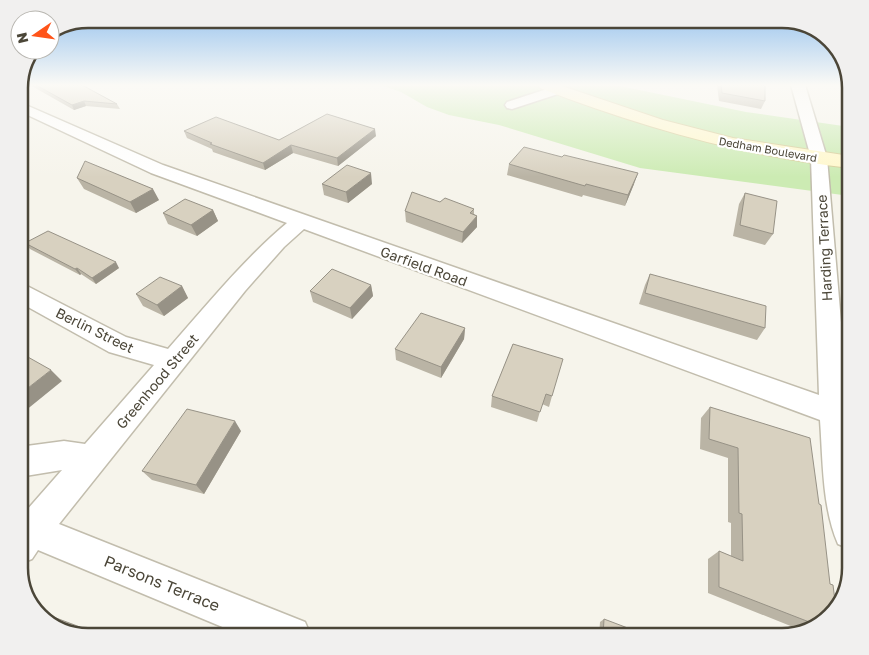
<svg xmlns="http://www.w3.org/2000/svg" width="869" height="655" font-family="'Golos Text',sans-serif">
  <style>
    .green { fill: #ccebb3 }
    .lines { fill: none; stroke-linecap: round; stroke-linejoin: round }
    .minor-casing { stroke: #c2bdad; stroke-width: 3 }
    .secondary-casing { stroke: #d7cd9a; stroke-width: 2 }
    .minor { fill: #fff; fill-rule: evenodd }
    .secondary { fill: #fff8cc; fill-rule: evenodd }
    .wall { fill: #bab4a5 }
    .shaded-wall { fill: #979286 }
    .building { fill: #d8d1c0; stroke: #979286 }
    .labels { text-anchor: middle; dominant-baseline: central; stroke-width: 4.5; stroke-linejoin: round; paint-order: stroke }
    .far-street-label { font-size: 11px; fill: #4b4638; stroke: #fff }
    .street-label { font-size: 14px; fill: #4b4638; stroke: #fff }
    .near-street-label { font-size: 16px; fill: #4b4638; stroke: #fff }
    .rim { fill: none; stroke: #4b4638; stroke-width: 2.5 }
  </style>
  <rect width="100%" height="100%" fill="#f6f4eb"/>
  <path class="green" d="M 381,85 L 615,85 L 746,112 L 850,127 L 850,196 L 640,168 L 499,125 L 449,115 L 427,107 L 401,92 Z"/>
  <g class="lines">
    <defs>
      <path id="minor" d="M 791,85 L 805,85 L 827,158 L 850,428 L 850,549 L 838,544 C 822,507 823,461 820,420 L 304,229 L 284,247 L 245,291 L 59,524 L 305,622 L 311,636 L 244,636 L 38,550 L 32,559 L 19,564 L 19,519 L 62,470 L 19,477 L 19,447 L 64,441 L 85,444 L 154,365 L 109,352 L 19,302 L 19,284 L 27,286 L 126,337 L 168,349 C 206,306 243,260 287,223 L 151,173 L 19,111 L 19,102 L 163,165 L 819,395 L 811,158 Z
        M 556,86 L 561,87 L 563,90 L 561,93 L 512,109 L 507,108 L 505,105 L 507,102 Z"/>
      <path id="secondary" d="M 538,85 L 559,85 L 663,120 L 733,138 L 850,156 L 850,168 C 743,156 640,127 540,88 Z"/>
    </defs>
    <use href="#minor" class="minor-casing"/>
    <use href="#secondary" class="secondary-casing"/>
    <use href="#minor" class="minor"/>
    <use href="#secondary" class="secondary"/>
  </g>
  <path class="wall" d="M 30,85 L 82,85 L 117,104 L 120,109 L 86,106 L 74,110 Z
    M 717,85 L 765,85 L 765,101 L 761,109 L 719,101 Z
    M 184,131 L 279,140 L 376,136 L 338,166 L 293,153 L 265,170 L 213,152 L 212,149 L 187,138 Z
    M 509,164 L 634,184 L 625,206 L 583,195 L 582,197 L 507,175 Z
    M 77,178 L 159,200 L 136,213 L 84,189 Z
    M 322,184 L 372,184 L 348,203 L 324,195 Z
    M 745,193 L 773,234 L 765,245 L 733,236 L 739,204 Z
    M 440,202 L 474,209 L 474,214 L 477,216 L 477,227 L 462,243 L 406,222 L 405,211 Z
    M 213,210 L 218,221 L 197,236 L 168,224 L 163,213 Z
    M 25,243 L 119,268 L 96,284 L 81,274 L 80,275 L 30,249 Z
    M 650,274 L 765,328 L 757,340 L 639,304 L 645,285 Z
    M 371,285 L 373,296 L 352,319 L 313,302 L 310,291 Z
    M 182,286 L 188,298 L 164,316 L 143,306 L 136,294 Z
    M 465,328 L 464,339 L 441,378 L 396,360 L 395,349 Z
    M 513,344 L 552,396 L 549,407 L 542,404 L 537,422 L 491,407 L 492,396 Z
    M 710,407 L 830,584 L 836,610 L 812,629 L 803,631 L 708,593 L 708,559 L 719,551 L 731,556 L 731,523 L 728,522 L 728,458 L 700,449 L 701,418 Z
    M 241,431 L 204,494 L 152,480 L 142,471 Z
    M 604,619 L 633,636 L 599,636 L 600,622 Z"/>
  <path class="shaded-wall" d="M 84,101 L 86,106 L 74,110 L 72,105 Z
    M 375,129 L 376,136 L 338,166 L 337,158 Z
    M 291,145 L 293,153 L 265,170 L 263,163 Z
    M 371,173 L 372,184 L 348,203 L 346,192 Z
    M 638,173 L 634,184 L 625,206 L 628,195 Z
    M 153,189 L 159,200 L 136,213 L 130,202 Z
    M 213,210 L 218,221 L 197,236 L 191,225 Z
    M 477,216 L 477,227 L 462,243 L 463,232 Z
    M 116,262 L 119,268 L 96,284 L 92,278 Z
    M 77,268 L 81,274 L 80,275 L 75,269 Z
    M 371,285 L 373,296 L 352,319 L 350,308 Z
    M 182,286 L 188,298 L 164,316 L 157,305 Z
    M 465,328 L 464,339 L 441,378 L 441,367 Z
    M 51,370 L 62,381 L 25,411 L 19,406 L 19,395 Z
    M 235,421 L 241,431 L 204,494 L 196,485 Z
    M 40,612 L 94,633 L 92,636 L 87,636 L 76,633 Z"/>
  <path class="building" d="M 36,85 L 82,85 L 117,104 L 84,101 L 72,105 Z
    M 721,85 L 765,85 L 765,101 L 722,93 Z
    M 327,114 L 375,129 L 337,158 L 291,145 L 263,163 L 210,144 L 212,143 L 184,131 L 216,117 L 279,140 Z
    M 524,147 L 562,157 L 564,155 L 638,173 L 628,195 L 586,184 L 585,186 L 509,164 Z
    M 85,161 L 153,189 L 130,202 L 77,178 Z
    M 347,165 L 371,173 L 346,192 L 322,184 Z
    M 412,192 L 440,202 L 445,198 L 474,209 L 470,213 L 477,216 L 463,232 L 405,211 Z
    M 745,193 L 777,201 L 773,234 L 740,225 Z
    M 185,199 L 213,210 L 191,225 L 163,213 Z
    M 48,231 L 116,262 L 92,278 L 77,268 L 75,269 L 25,243 Z
    M 332,269 L 371,285 L 350,308 L 310,291 Z
    M 650,274 L 766,306 L 765,328 L 645,293 Z
    M 160,277 L 182,286 L 157,305 L 136,294 Z
    M 421,313 L 465,328 L 441,367 L 395,349 Z
    M 513,344 L 563,359 L 552,396 L 546,394 L 540,412 L 492,396 Z
    M 19,352 L 51,370 L 19,395 Z
    M 710,407 L 810,438 L 819,504 L 821,505 L 830,584 L 833,585 L 836,609 L 817,625 L 719,587 L 719,551 L 743,561 L 742,514 L 739,513 L 738,448 L 709,439 Z
    M 187,409 L 235,421 L 196,485 L 142,471 Z
    M 40,612 L 80,627 L 76,633 L 45,622 Z
    M 604,619 L 633,630 L 633,636 L 603,636 Z"/>
  <linearGradient id="sky" x2="0" y2="1"><stop stop-color="#8ebeed"/><stop offset="0.48" stop-color="#fbfaf6"/><stop offset="1" stop-color="#fbfaf6" stop-opacity="0"/></linearGradient>
  <rect width="869" height="177" fill="url(#sky)"/>
  <g class="labels">
    <g class="far-street-label">
      <text transform="translate(768 149) rotate(10)">Dedham Boulevard</text>
    </g>
    <g class="street-label">
      <text transform="translate(824 248) rotate(-93)">Harding Terrace</text>
      <text transform="translate(424 266) rotate(20)">Garfield Road</text>
      <text transform="translate(95 330) rotate(26)">Berlin Street</text>
      <text transform="translate(157 381) rotate(-50)">Greenhood Street</text>
    </g>
    <g class="near-street-label">
      <text transform="translate(162 583) rotate(22)">Parsons Terrace</text>
    </g>
  </g>
  <path d="M0 0H869V655H0ZM88 28H782A60 60 0 0 1 842 88V568A60 60 0 0 1 782 628H88A60 60 0 0 1 28 568V88A60 60 0 0 1 88 28Z" fill="#f1f0ef" fill-rule="evenodd"/>
  <path class="rim" d="M88 28H782A60 60 0 0 1 842 88V568A60 60 0 0 1 782 628H88A60 60 0 0 1 28 568V88A60 60 0 0 1 88 28Z"/>
  <g transform="translate(35 35) rotate(257)"><circle r="24" fill="#ffffff" stroke="#b7b5af"/>
  <path d="M0-4L9 19L0 12L-9 19Z" fill="#ff5419"/>
  <text y="-8" font-size="14" font-weight="bold" text-anchor="middle" fill="#4b4638">N</text>
  </g>
</svg>
